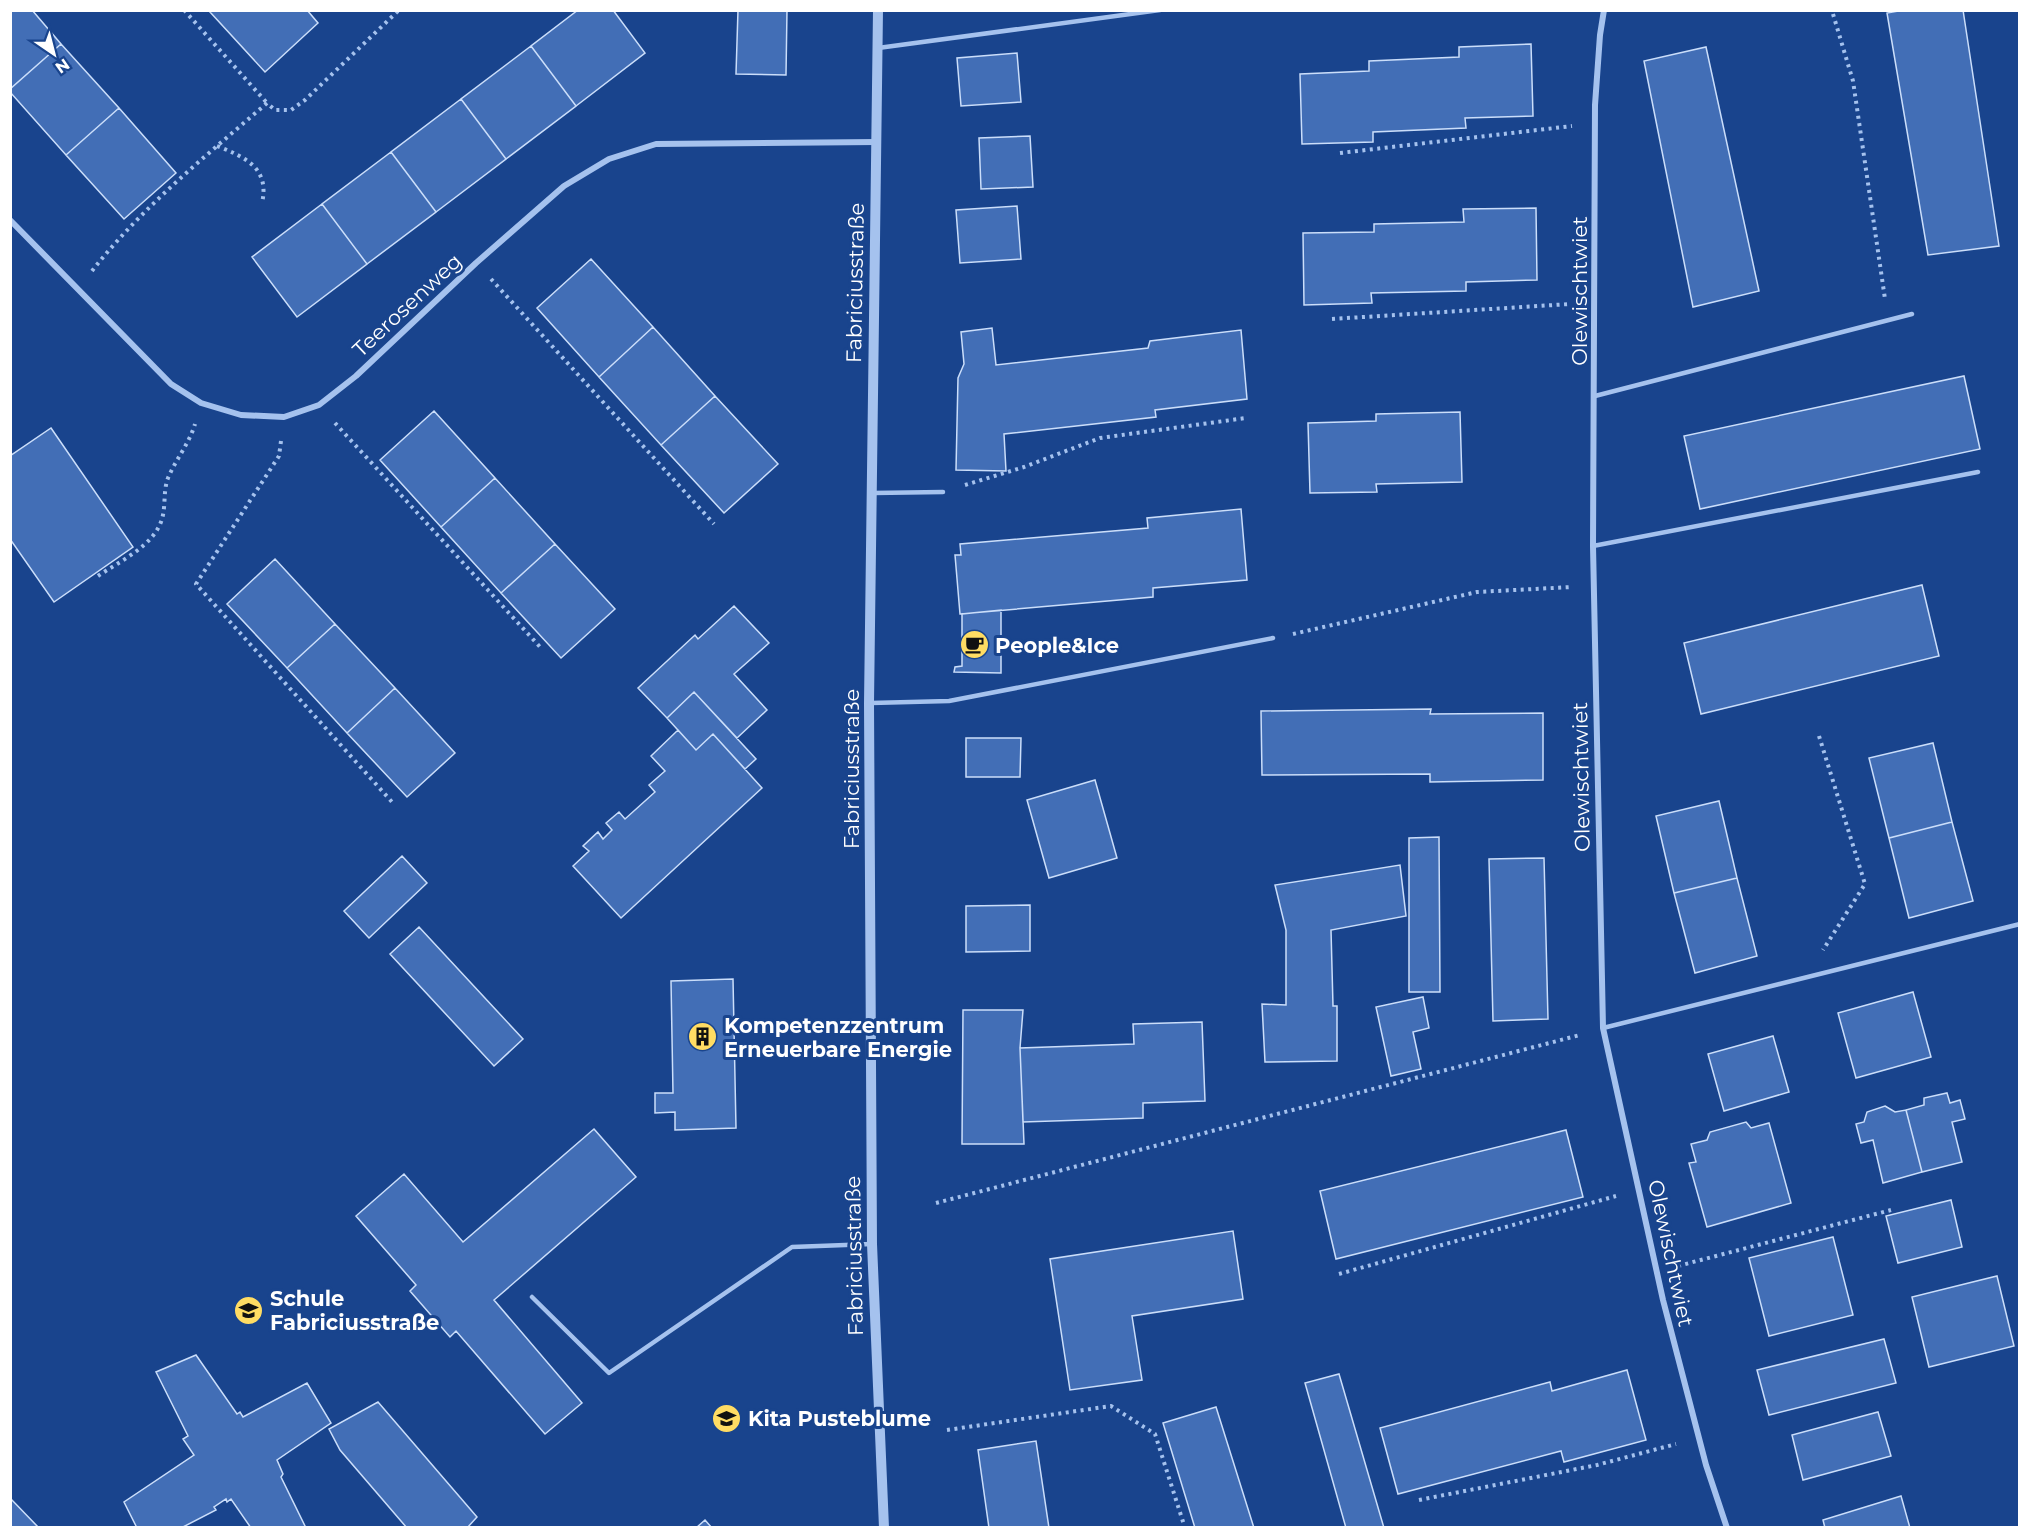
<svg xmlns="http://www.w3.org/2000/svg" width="2030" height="1538" font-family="Montserrat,sans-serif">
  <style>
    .building { fill: #426eb6; stroke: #cbdefa; stroke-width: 1.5 }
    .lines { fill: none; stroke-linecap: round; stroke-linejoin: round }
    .path { stroke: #a5c2ee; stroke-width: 4; stroke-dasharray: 3 4.5; stroke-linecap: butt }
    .service { stroke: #a5c2ee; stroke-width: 4.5 }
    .minor { stroke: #a5c2ee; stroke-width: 6 }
    .tertiary { stroke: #a5c2ee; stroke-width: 10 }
    .labels { text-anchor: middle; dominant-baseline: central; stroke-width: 6; stroke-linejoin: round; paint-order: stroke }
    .street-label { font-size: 21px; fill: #fff; stroke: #19448d }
    .poi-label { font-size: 21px; font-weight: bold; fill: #fff; stroke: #19448d; text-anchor: start }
  </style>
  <rect width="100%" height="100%" fill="#19448d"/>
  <path class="building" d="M 10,10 L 32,10 L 61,44 L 10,89 Z
    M 212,10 L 307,10 L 318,23 L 265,72 L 210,12 Z
    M 578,10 L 613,10 L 645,53 L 576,106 L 531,46 Z
    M 738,10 L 787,10 L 786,75 L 736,74 Z
    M 1904,10 L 1963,10 L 1999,246 L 1928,255 L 1887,13 Z
    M 61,44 L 119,108 L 66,155 L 10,92 L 10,89 Z
    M 1531,44 L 1533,116 L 1465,118 L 1466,128 L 1373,132 L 1373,142 L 1302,144 L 1300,74 L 1369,71 L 1369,61 L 1459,57 L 1459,47 Z
    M 531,46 L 576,106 L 506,159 L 461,99 Z
    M 1706,47 L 1759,291 L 1693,307 L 1644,61 Z
    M 1017,53 L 1021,102 L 961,106 L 957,58 Z
    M 461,99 L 506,159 L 436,212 L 391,152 Z
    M 119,108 L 176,173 L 124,219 L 66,155 Z
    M 1030,136 L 1033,187 L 981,189 L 979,138 Z
    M 391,152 L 436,212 L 367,264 L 322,204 Z
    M 322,204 L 367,264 L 297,317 L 252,257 Z
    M 1017,206 L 1021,259 L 960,263 L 956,210 Z
    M 1536,208 L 1537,280 L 1466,282 L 1466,291 L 1371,293 L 1372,303 L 1304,305 L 1303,233 L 1374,232 L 1374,224 L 1464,222 L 1463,209 Z
    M 591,259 L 653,327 L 599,377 L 537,308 Z
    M 653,327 L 715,396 L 661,445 L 599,377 Z
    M 992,328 L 996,365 L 1148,348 L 1150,341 L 1241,330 L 1247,399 L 1155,410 L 1156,417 L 1004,434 L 1006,471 L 956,470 L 958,378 L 964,364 L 961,332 Z
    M 1964,376 L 1980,449 L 1700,509 L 1684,436 Z
    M 715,396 L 778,464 L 724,513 L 661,445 Z
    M 434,411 L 495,478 L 441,527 L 380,460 Z
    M 1460,412 L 1462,482 L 1376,484 L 1377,492 L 1310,493 L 1308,423 L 1376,421 L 1376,414 Z
    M 51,428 L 133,547 L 54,602 L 10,539 L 10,456 Z
    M 495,478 L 555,544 L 501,593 L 441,527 Z
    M 1241,509 L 1247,580 L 1153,588 L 1153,597 L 960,614 L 955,555 L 961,555 L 960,544 L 1148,528 L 1147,518 Z
    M 555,544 L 615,609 L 561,658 L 501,593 Z
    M 275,559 L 335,624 L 287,668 L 227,604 Z
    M 1922,585 L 1939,656 L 1701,714 L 1684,643 Z
    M 734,606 L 769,643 L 734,674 L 767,710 L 737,738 L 694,692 L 667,718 L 638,688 L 695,635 L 698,639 Z
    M 1001,610 L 1001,673 L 954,672 L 955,667 L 962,666 L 962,614 Z
    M 335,624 L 395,688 L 347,733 L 287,668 Z
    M 395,688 L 455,753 L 407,797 L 347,733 Z
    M 694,692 L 756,759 L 745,769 L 713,734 L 696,750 L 667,718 Z
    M 1431,709 L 1430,714 L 1543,713 L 1543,780 L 1430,782 L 1430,774 L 1262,775 L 1261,711 Z
    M 678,730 L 696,750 L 713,734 L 762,788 L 621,918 L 573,866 L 589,851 L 583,846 L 598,832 L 603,839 L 612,830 L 606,823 L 619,812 L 625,819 L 655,792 L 649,785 L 665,771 L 651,756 Z
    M 966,738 L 1021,738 L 1020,777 L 966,777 Z
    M 1933,743 L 1952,822 L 1889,838 L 1869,758 Z
    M 1095,780 L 1117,858 L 1049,878 L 1027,800 Z
    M 1719,801 L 1737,878 L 1674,893 L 1656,816 Z
    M 1952,822 L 1973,901 L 1909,918 L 1889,838 Z
    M 1439,837 L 1440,992 L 1409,992 L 1409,838 Z
    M 402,856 L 427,883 L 369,938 L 344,911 Z
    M 1544,858 L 1548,1019 L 1493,1021 L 1489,859 Z
    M 1400,865 L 1406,916 L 1331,930 L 1333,1006 L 1337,1006 L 1337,1061 L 1265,1062 L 1262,1004 L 1286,1005 L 1286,930 L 1275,885 Z
    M 1737,878 L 1757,956 L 1695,973 L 1674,893 Z
    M 1030,905 L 1030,951 L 966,952 L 966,906 Z
    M 419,927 L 523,1039 L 494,1066 L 390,954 Z
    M 733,979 L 736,1128 L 675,1130 L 675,1112 L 655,1113 L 655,1093 L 673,1093 L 671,981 Z
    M 1913,992 L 1931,1057 L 1856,1078 L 1838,1013 Z
    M 1423,997 L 1429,1028 L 1413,1032 L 1421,1069 L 1391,1076 L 1376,1007 Z
    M 963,1010 L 1023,1010 L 1020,1048 L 1024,1144 L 962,1144 Z
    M 1202,1022 L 1205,1101 L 1143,1103 L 1143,1118 L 1023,1122 L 1020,1048 L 1134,1044 L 1133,1024 Z
    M 1773,1036 L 1789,1092 L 1724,1111 L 1708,1054 Z
    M 1947,1093 L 1950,1103 L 1960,1100 L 1965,1119 L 1952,1122 L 1962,1162 L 1922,1172 L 1906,1110 L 1924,1105 L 1924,1098 Z
    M 1885,1106 L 1895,1112 L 1906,1110 L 1922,1172 L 1883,1183 L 1873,1140 L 1861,1143 L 1856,1124 L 1864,1122 L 1867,1112 Z
    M 1746,1122 L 1751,1128 L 1769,1123 L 1791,1203 L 1707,1227 L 1689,1163 L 1696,1162 L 1691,1144 L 1707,1140 L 1710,1132 Z
    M 594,1129 L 636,1177 L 494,1300 L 582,1403 L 545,1434 L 456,1331 L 450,1337 L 410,1291 L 416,1285 L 356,1216 L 404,1174 L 463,1242 Z
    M 1566,1130 L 1583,1197 L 1336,1259 L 1320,1191 Z
    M 1951,1200 L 1962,1247 L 1898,1263 L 1886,1216 Z
    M 1233,1231 L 1243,1299 L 1132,1316 L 1142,1380 L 1070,1390 L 1050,1259 Z
    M 1833,1237 L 1853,1315 L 1769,1336 L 1749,1258 Z
    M 1997,1276 L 2014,1346 L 1929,1367 L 1912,1297 Z
    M 1884,1339 L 1896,1383 L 1769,1415 L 1757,1370 Z
    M 196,1355 L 237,1414 L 240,1412 L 243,1417 L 307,1383 L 331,1423 L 277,1460 L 283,1474 L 281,1477 L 306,1528 L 251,1528 L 231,1499 L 227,1502 L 226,1499 L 214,1507 L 216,1510 L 181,1528 L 137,1528 L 124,1502 L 194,1455 L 183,1439 L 188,1436 L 156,1372 Z
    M 1627,1370 L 1646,1440 L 1564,1462 L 1561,1451 L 1398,1494 L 1380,1428 L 1550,1382 L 1552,1391 Z
    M 1339,1374 L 1384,1528 L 1346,1528 L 1305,1383 Z
    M 378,1402 L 477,1517 L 467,1528 L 407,1528 L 340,1450 L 329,1429 Z
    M 1216,1407 L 1254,1528 L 1195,1528 L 1163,1423 Z
    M 1878,1412 L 1891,1456 L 1803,1480 L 1792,1435 Z
    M 1036,1441 L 1049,1528 L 989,1528 L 978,1450 Z
    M 1901,1496 L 1910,1528 L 1825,1528 L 1823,1520 Z
    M 10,1498 L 39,1528 L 10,1528 Z
    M 705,1520 L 712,1528 L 696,1528 Z"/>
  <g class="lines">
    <path class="path" d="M 184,10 L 267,103
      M 1833,14 L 1853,81 L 1885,299
      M 217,146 C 245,157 270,168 262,203
      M 1340,153 L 1572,126
      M 92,271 C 142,207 206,156 267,103 L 275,110 L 291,110 L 305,100 L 399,10
      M 491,279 L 714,524
      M 1332,319 L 1570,304
      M 335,423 L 541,648
      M 281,441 L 279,456 L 196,584 L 392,802
      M 965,485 L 1024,467 L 1100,438 L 1246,418
      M 98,576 C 120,561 154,546 162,519 C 166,505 163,491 168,478 C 176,459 189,444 195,424
      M 1293,634 L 1477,592 L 1572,587
      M 1819,736 L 1865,884 L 1823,950
      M 936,1203 L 1580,1035
      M 1678,1266 L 1891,1210
      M 1339,1274 L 1616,1196
      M 947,1430 L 1111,1406 L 1155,1434 L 1185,1528
      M 1419,1500 L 1597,1465 L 1676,1444"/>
    <path class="service" d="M 878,48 L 1160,10
      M 1595,396 L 1912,314
      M 873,493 L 943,492
      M 1593,546 L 1978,472
      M 871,703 L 949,701 L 1273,638
      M 1603,1028 L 2020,924
      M 532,1297 L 609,1373 L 792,1247 L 872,1244"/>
    <path class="minor" d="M 1604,10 L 1600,35 L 1595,105 L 1593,546 L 1603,1028 L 1663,1300 L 1706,1465 L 1727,1528
      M 10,220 L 171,384 L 201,403 L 241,415 L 284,417 L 319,405 L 356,376 L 476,263 L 564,186 L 609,159 L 656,144 L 877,142"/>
    <path class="tertiary" d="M 878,10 L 869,703 L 872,1244 L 884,1528"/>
  </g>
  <defs>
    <symbol id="cafe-disc" viewBox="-11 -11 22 22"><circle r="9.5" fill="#ffdc63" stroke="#19448d"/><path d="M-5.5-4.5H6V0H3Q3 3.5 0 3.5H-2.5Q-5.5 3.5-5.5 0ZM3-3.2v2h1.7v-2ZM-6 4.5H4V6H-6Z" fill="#111"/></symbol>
    <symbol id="building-disc" viewBox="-11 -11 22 22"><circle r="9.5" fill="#ffdc63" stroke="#19448d"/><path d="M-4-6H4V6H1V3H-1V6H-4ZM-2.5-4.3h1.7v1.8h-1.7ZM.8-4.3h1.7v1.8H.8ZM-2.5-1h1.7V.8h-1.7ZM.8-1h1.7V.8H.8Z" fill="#111"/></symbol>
    <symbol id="school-disc" viewBox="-11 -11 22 22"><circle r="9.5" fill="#ffdc63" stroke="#19448d"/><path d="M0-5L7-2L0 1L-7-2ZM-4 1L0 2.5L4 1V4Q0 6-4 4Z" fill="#111"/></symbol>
  </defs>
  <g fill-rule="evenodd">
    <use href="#cafe-disc" x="958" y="628" width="33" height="33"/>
    <use href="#building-disc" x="686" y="1020" width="33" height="33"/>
    <use href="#school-disc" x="232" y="1294" width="33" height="33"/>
    <use href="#school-disc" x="710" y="1402" width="33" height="33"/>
  </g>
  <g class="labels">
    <g class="street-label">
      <text transform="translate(855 283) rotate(-89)">Fabriciusstraße</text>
      <text transform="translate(1579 291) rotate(-90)">Olewischtwiet</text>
      <text transform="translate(407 305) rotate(-43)">Teerosenweg</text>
      <text transform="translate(851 769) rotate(-90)">Fabriciusstraße</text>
      <text transform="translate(1581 777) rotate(-91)">Olewischtwiet</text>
      <text transform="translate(1671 1253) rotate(78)">Olewischtwiet</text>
      <text transform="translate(854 1256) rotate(-91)">Fabriciusstraße</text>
    </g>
    <g class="poi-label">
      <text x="995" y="645">People&amp;Ice</text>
      <text x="724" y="1025">Kompetenzzentrum<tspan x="724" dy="24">Erneuerbare Energie</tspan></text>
      <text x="270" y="1298">Schule<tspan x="270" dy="24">Fabriciusstraße</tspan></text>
      <text x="748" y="1418">Kita Pusteblume</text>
    </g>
  </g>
  <rect width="2030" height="1538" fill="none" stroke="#ffffff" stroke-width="24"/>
  <g transform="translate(54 54) rotate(145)" stroke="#19448d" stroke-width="4.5" paint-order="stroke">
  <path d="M0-4.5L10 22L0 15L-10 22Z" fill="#ffffff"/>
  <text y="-9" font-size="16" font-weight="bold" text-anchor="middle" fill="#ffffff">N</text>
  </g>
</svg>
